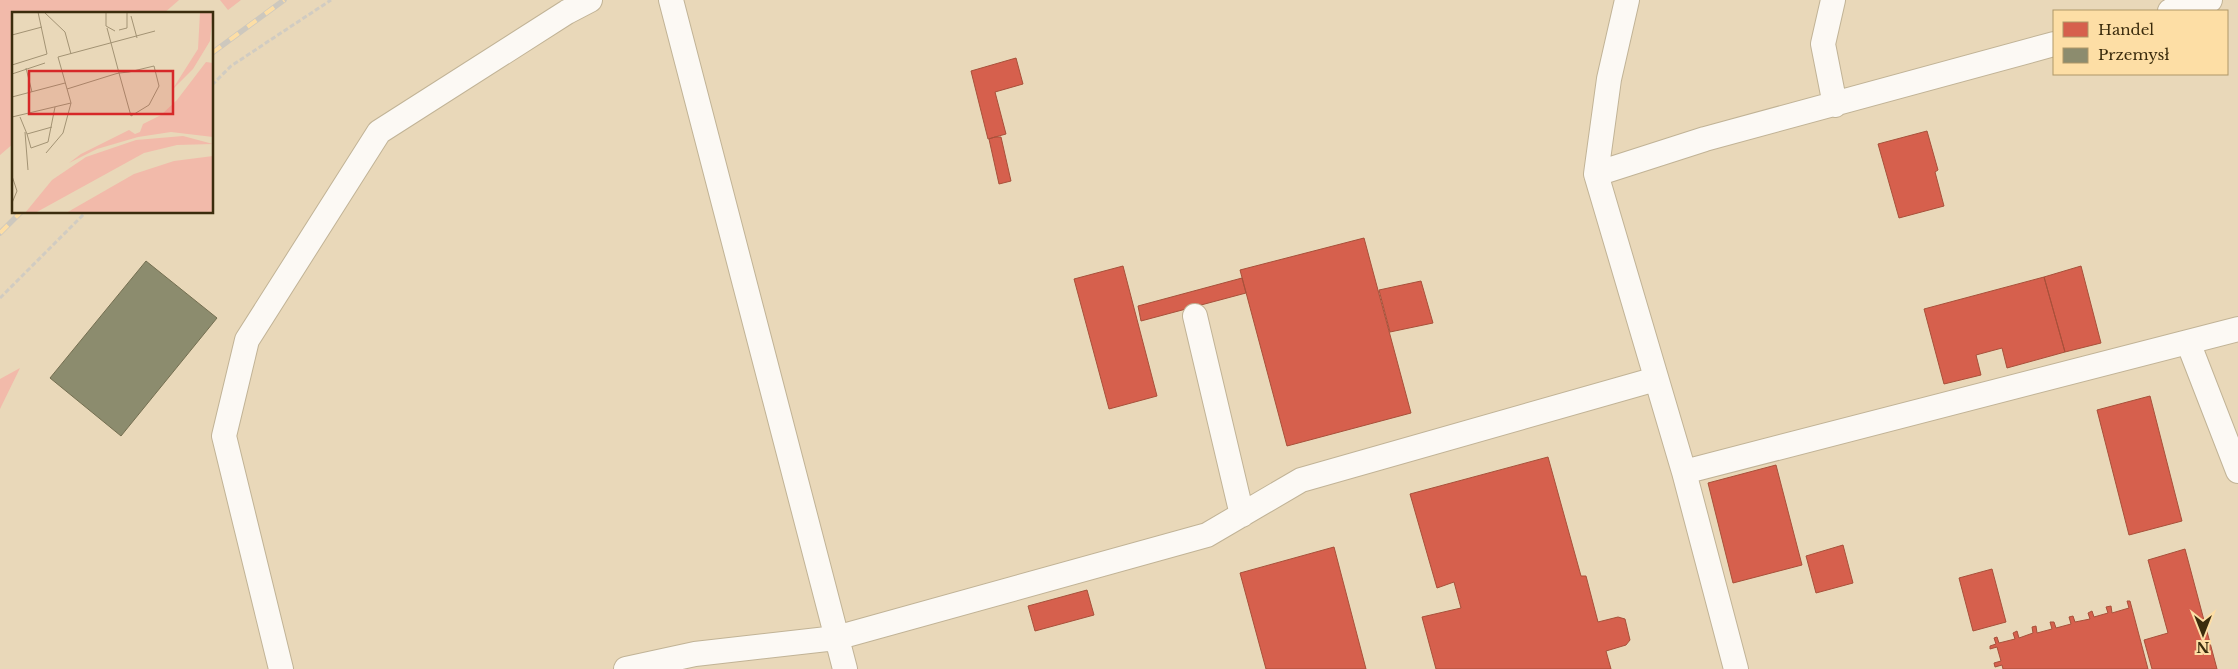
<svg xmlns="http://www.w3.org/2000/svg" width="2238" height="669" font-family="'Libre Baskerville',serif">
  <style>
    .green { fill: #f2baaa }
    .shops { fill: #d6604d; stroke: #a8503a }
    .industry { fill: #8c8c6e; stroke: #746f51 }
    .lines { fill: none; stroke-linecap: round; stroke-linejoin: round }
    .service-casing { stroke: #c1b396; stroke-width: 26 }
    .path { stroke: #d1ccc2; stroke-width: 3; stroke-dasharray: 5 2.5; stroke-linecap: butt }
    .service { stroke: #fcf9f4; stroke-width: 24 }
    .rail-casing { stroke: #cdc8be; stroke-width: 5.5 }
    .rail { stroke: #fddea5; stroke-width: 4; stroke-dasharray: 11; stroke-linecap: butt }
    .inset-road { fill: none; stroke: #a39374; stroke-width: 1 }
    .view { fill: #d62828; fill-opacity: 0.15; stroke: #d62828; stroke-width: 2.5 }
    .inset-edge { fill: none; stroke: #3b2c0d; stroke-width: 2.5 }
  </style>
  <rect width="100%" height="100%" fill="#e9d8b9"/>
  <path class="green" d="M 0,0 L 179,0 L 163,14 L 14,14 L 14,143 L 0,155 Z
    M 220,0 L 241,0 L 228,10 Z
    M 20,368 L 0,409 L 0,379 Z"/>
  <path class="shops" d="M 1016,58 L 1023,84 L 995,92 L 1006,134 L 988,139 L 971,71 Z
    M 1927,131 L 1938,170 L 1935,172 L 1944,206 L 1899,218 L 1878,144 Z
    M 995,137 L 1001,137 L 1011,181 L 999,184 L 989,139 Z
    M 1364,238 L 1411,413 L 1287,446 L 1240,270 Z
    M 1123,266 L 1157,396 L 1109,409 L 1074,279 Z
    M 2081,266 L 2101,343 L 2065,352 L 2044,277 Z
    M 2044,277 L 2065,352 L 2007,368 L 2002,348 L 1976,355 L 1981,375 L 1944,384 L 1924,309 Z
    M 1242,278 L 1246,293 L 1141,321 L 1138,306 Z
    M 1421,281 L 1433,323 L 1390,332 L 1379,290 Z
    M 2150,396 L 2182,521 L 2129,535 L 2097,410 Z
    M 1548,457 L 1581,576 L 1586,576 L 1598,622 L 1618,617 L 1625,619 L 1630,640 L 1626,645 L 1606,651 L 1611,669 L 1436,669 L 1422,617 L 1461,608 L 1454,582 L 1437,588 L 1410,494 Z
    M 1776,465 L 1802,565 L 1733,583 L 1708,483 Z
    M 1843,545 L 1853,583 L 1816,593 L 1806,556 Z
    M 1334,547 L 1366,669 L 1266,669 L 1240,573 Z
    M 2185,549 L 2217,669 L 2152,669 L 2144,640 L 2168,633 L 2148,560 Z
    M 1992,569 L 2006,622 L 1973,631 L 1959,578 Z
    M 1087,590 L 1094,615 L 1035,631 L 1028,606 Z
    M 2127,601 L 2130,601 L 2148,669 L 2003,669 L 2002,665 L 1995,667 L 1994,663 L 2001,661 L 1997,647 L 1990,649 L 1990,646 L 1996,644 L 1994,638 L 1997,637 L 1999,643 L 2015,639 L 2013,633 L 2017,631 L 2019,638 L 2033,633 L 2032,627 L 2036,626 L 2037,633 L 2052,629 L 2050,622 L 2054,622 L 2056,628 L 2071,624 L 2069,617 L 2073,616 L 2075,622 L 2090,619 L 2088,613 L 2092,611 L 2094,617 L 2108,613 L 2106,607 L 2111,606 L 2112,613 L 2129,608 Z"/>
  <path class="industry" d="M 146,261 L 217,318 L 121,436 L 50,378 Z"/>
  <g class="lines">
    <defs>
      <path id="service" d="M 671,0 L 845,669
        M 1833,0 L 1823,44 L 1835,105
        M 2170,11 L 2210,0
        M 1596,174 L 1609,79 L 1627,0
        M 1195,316 L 1242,515
        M 2188,342 L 2238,471
        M 1684,472 L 2238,329
        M 281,669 L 224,436 L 247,340 L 379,132 L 567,12 L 590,0
        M 626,669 L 695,654 L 836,638 L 1207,535 L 1301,480 L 1656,379
        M 1736,669 L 1684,472 L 1596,174 L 1705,139 L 2054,44"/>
    </defs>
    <use href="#service" class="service-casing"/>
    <path class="path" d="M 212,85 L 231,66 L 331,0
      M 0,298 L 86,212"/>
    <use href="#service" class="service"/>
    <defs>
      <path id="rail" d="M 212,53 L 284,0
        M 0,233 L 21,212"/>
    </defs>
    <use href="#rail" class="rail-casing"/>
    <use href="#rail" class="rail"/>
  </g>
  <g transform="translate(12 12)">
    <rect width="201" height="201" fill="#e9d8b9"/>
    <path d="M 188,0 L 201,0 L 198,29 L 181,57 L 160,78 L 186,37 ZM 194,50 L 201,51 L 201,125 L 159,120 L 126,125 L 85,137 L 57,151 L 69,142 L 117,118 L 123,122 L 128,120 L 131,112 L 149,103 L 165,88 ZM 171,124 L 201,132 L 165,133 L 132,141 L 23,201 L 13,201 L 40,168 L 74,145 L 124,128 ZM 201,144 L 201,201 L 54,201 L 122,162 L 162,149 Z" fill="#f2baaa"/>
    <path class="inset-road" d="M 32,0 L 53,20 L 59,42M 94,0 L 94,14 L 103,19M 119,4 L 125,26M 107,18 L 115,16 L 115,0M 0,23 L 30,15M 0,53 L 35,42 L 26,0M 14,56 L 20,80M 0,62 L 33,51M 55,77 L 103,62 L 107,61 L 117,60 L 142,54 L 147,74 L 137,93 L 119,104 L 107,61 L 95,16M 0,85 L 53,71M 0,105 L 59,91 L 46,45 L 143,19M 8,105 L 15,122 L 40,115M 13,120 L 16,158M 15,122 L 19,136 L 36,130 L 43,95M 34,141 L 51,121 L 59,91M 0,164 L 5,179 L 0,191"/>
    <path class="view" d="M 17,59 L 161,59 L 161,102 L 17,102 Z"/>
    <rect width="201" height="201" class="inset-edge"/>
  </g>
  <rect x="2053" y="10" width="175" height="65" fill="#fddea5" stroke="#af9768"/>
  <rect x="2063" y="22" width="25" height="15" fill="#d6604d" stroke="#af9768"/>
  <text x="2098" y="35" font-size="15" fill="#3b2c0d">Handel</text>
  <rect x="2063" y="48" width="25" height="15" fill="#8c8c6e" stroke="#af9768"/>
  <text x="2098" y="60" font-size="15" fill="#3b2c0d">Przemysł</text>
  <g transform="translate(2203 634) rotate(180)" stroke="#fddea5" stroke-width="4" paint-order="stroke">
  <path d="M0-4L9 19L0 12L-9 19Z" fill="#3b2c0d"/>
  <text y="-8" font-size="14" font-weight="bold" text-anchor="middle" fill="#3b2c0d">N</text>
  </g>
</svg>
